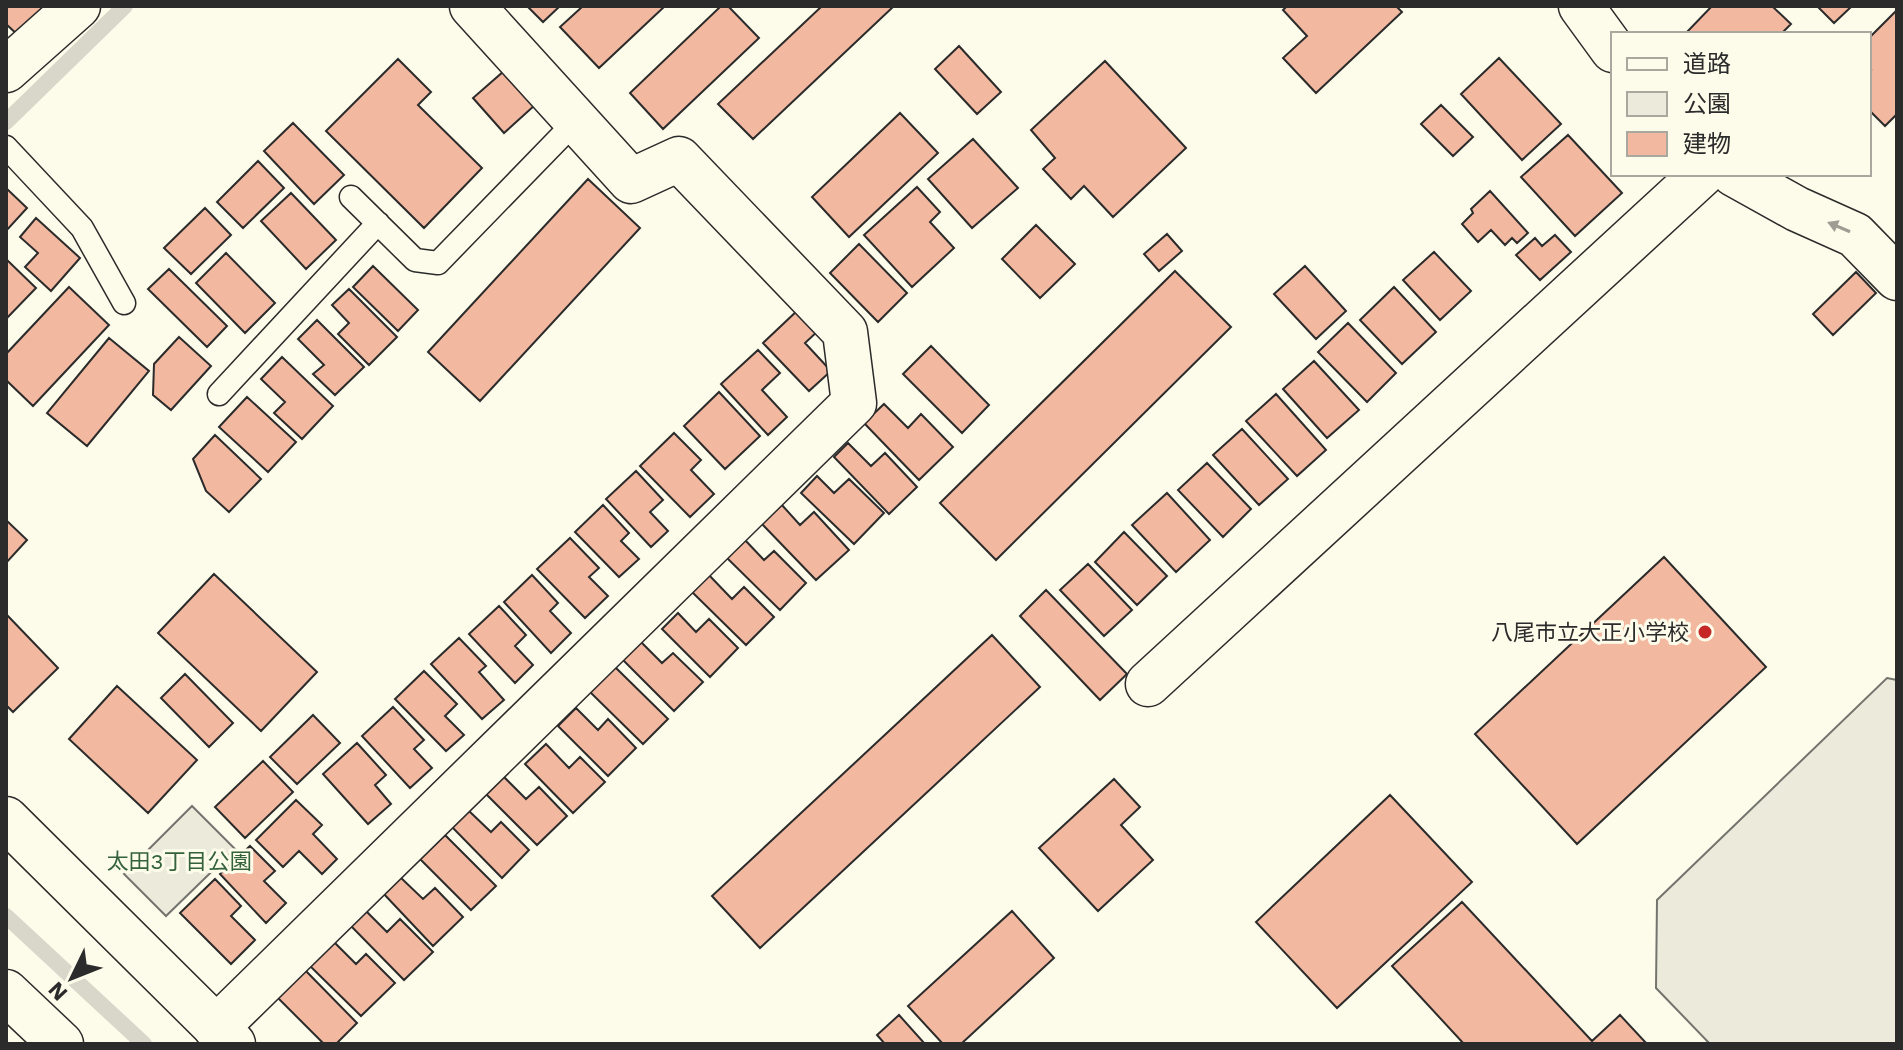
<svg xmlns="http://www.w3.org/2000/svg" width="1903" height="1050" font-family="'Work Sans','Noto Sans JP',sans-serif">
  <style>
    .green { fill: #ecebdb; stroke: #74746e; stroke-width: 2 }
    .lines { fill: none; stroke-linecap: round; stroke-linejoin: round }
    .stream { stroke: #d8d7c9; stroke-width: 16 }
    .building { fill: #f2b8a0; stroke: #2b2b2b; stroke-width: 2 }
    .lane-casing { stroke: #2b2b2b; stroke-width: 25 }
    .street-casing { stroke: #2b2b2b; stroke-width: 47 }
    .secondary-casing { stroke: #2b2b2b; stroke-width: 47 }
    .lane { stroke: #fdfbea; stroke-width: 22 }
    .street { stroke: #fdfbea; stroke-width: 44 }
    .secondary { stroke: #fdfbea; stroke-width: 44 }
    .oneway { fill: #9e9d94 }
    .poi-dot { fill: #c62828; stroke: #fdfbea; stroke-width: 3 }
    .labels { text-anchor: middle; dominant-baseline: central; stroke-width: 6; stroke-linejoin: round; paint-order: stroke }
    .poi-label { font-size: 22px; fill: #2b2b2b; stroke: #fdfbea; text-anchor: end }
    .park-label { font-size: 22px; fill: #34623c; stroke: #fdfbea }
  </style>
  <rect width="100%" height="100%" fill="#fdfbea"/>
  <path class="green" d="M 1887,678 L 1897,680 L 1897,1044 L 1710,1044 L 1656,988 L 1657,900 Z
    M 192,806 L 235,849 L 166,916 L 124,874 Z"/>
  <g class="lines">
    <path class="stream" d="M 6,122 L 125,6
      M 6,916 L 144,1044"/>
  </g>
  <path class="building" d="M 6,6 L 47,6 L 19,36 L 6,24 Z
    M 527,6 L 560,6 L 543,22 Z
    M 583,6 L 665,6 L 599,68 L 560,27 Z
    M 721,6 L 728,6 L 759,38 L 663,129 L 630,93 Z
    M 822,6 L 894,6 L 753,139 L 718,104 Z
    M 1287,6 L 1396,6 L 1402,12 L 1316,93 L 1283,58 L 1307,36 L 1283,10 Z
    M 1712,6 L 1772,6 L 1791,24 L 1781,34 L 1685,34 Z
    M 1817,6 L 1852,6 L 1834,23 Z
    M 1897,10 L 1897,114 L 1885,126 L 1869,110 L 1869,72 L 1871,70 L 1869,68 L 1869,38 Z
    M 959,46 L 1001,92 L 977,114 L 935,69 Z
    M 1499,58 L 1561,124 L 1522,160 L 1461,94 Z
    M 398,59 L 431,92 L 418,105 L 482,168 L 424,228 L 326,131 Z
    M 1105,61 L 1186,148 L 1113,217 L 1084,186 L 1071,199 L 1043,169 L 1055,158 L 1031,130 Z
    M 504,71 L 535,105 L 504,133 L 473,98 Z
    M 1441,105 L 1473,137 L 1453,156 L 1421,124 Z
    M 900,113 L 938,153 L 849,237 L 812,197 Z
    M 293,123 L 344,175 L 314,204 L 264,151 Z
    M 1568,135 L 1622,193 L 1575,236 L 1521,177 Z
    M 973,139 L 1018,188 L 972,228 L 928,179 Z
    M 258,161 L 284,188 L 243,228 L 217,202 Z
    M 588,179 L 640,228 L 480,401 L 428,352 Z
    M 917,187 L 940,212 L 930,222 L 954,248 L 912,287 L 864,235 Z
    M 6,188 L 27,208 L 6,231 Z
    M 1490,191 L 1528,233 L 1517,243 L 1512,238 L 1505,245 L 1491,230 L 1478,242 L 1462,224 L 1473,213 L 1471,209 Z
    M 291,193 L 336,240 L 306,269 L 261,221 Z
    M 205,208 L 231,235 L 191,274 L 164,248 Z
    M 36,218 L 80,258 L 51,291 L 25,267 L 38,253 L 20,237 Z
    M 1036,225 L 1075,264 L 1040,298 L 1002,259 Z
    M 1167,234 L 1182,251 L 1159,271 L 1144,254 Z
    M 1555,235 L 1571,252 L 1540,280 L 1516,255 L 1535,238 L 1542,246 Z
    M 859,244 L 907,293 L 878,322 L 830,273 Z
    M 1434,252 L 1471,291 L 1440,320 L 1403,280 Z
    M 226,253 L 275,303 L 245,333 L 196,283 Z
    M 6,259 L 36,288 L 6,319 Z
    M 373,266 L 418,310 L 398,331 L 353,287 Z
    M 1305,266 L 1346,311 L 1316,339 L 1274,294 Z
    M 169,269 L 227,326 L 207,347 L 148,289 Z
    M 1175,271 L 1231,327 L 996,560 L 940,503 Z
    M 1856,272 L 1876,293 L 1833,335 L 1813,314 Z
    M 69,287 L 109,325 L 33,406 L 6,380 L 6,354 Z
    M 1394,287 L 1436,332 L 1402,364 L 1360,320 Z
    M 349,289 L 397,337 L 369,365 L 338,334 L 349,323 L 332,305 Z
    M 799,309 L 819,330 L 805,343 L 831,371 L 809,391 L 763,343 Z
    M 317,320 L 364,367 L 335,395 L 313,374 L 324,365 L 298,339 Z
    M 1348,323 L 1396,373 L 1367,402 L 1318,352 Z
    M 179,337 L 211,366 L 171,410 L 153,395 L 154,364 Z
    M 109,338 L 149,371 L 87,446 L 47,413 Z
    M 931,346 L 989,405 L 962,433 L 903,374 Z
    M 758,350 L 780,373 L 762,390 L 787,417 L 768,435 L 721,384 Z
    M 282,357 L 333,406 L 302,439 L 274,413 L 285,402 L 261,379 Z
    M 1314,361 L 1359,410 L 1327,438 L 1283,389 Z
    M 719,392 L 760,436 L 725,469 L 684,426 Z
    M 1276,394 L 1326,450 L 1297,476 L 1246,421 Z
    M 247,397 L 296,442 L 268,472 L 219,427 Z
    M 884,404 L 908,428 L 921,414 L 953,447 L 919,480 L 864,423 Z
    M 1242,429 L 1288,479 L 1259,505 L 1213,455 Z
    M 674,433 L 701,460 L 691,470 L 714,494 L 690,517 L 640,466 Z
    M 215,435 L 261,479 L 229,512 L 206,491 L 193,459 Z
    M 848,443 L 871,466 L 885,453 L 917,487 L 889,514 L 834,457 Z
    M 1207,463 L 1251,509 L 1223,537 L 1178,490 Z
    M 636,471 L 663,500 L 650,512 L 668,531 L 651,547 L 606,499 Z
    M 817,476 L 834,493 L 849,479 L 884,513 L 854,544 L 801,493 Z
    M 1167,493 L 1210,540 L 1176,572 L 1132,525 Z
    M 781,504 L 800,525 L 814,512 L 849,550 L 816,580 L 761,523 Z
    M 603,505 L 629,533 L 621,541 L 639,559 L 619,577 L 575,532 Z
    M 6,520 L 27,540 L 6,563 Z
    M 1124,532 L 1167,576 L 1137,605 L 1095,562 Z
    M 570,538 L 599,568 L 589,577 L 608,596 L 585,618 L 537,569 Z
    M 745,540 L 764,560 L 774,551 L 806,583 L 780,610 L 727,558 Z
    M 1664,557 L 1766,667 L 1577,844 L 1475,734 Z
    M 1088,564 L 1132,610 L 1104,636 L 1060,590 Z
    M 707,573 L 732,599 L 744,587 L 774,617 L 746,645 L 690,590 Z
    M 214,574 L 317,672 L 261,731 L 158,633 Z
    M 532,575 L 558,603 L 550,611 L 571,633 L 551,653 L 504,602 Z
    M 1046,590 L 1127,674 L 1100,700 L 1020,616 Z
    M 499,606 L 526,635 L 515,646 L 533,665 L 515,683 L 469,634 Z
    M 678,613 L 696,632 L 709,619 L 738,648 L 710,677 L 662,629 Z
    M 6,614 L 58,668 L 13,712 L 6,705 Z
    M 992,635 L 1040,687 L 760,948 L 712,896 Z
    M 459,638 L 486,666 L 479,672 L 504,700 L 482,719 L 431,664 Z
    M 639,640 L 662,663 L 673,653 L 703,682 L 674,711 L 621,658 Z
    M 614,666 L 668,719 L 643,744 L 590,692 Z
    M 424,671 L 457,704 L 445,716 L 464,735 L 446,751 L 395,699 Z
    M 185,674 L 233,723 L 209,747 L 161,698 Z
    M 117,686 L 197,760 L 148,813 L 69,739 Z
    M 393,707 L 424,740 L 414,749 L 432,768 L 410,788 L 362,736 Z
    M 576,708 L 598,730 L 608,719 L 636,748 L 608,776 L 558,726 Z
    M 313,715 L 340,743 L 297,784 L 270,757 Z
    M 357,743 L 386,775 L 375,785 L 391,804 L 368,824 L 323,774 Z
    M 546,744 L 569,768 L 580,757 L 605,782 L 573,813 L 525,764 Z
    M 263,761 L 293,792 L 245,838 L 215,807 Z
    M 500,773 L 526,799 L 539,787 L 567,816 L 537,845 L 482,790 Z
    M 1114,779 L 1140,807 L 1121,825 L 1153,860 L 1098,911 L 1039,848 Z
    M 1390,795 L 1472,882 L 1337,1008 L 1256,922 Z
    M 296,800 L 322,825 L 313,834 L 337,859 L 322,874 L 299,851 L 283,867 L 256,840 Z
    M 468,810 L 491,832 L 501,822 L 529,850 L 502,878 L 452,827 Z
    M 445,835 L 496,886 L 471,910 L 420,859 Z
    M 250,846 L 275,871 L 264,881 L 286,903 L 266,923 L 220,874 Z
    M 399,876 L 423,899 L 435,888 L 463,917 L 433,946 L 382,892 Z
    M 215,879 L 241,906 L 231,916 L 255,940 L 231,964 L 180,913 Z
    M 1462,902 L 1592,1041 L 1620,1015 L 1647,1044 L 1464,1044 L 1392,966 Z
    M 366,911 L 387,932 L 400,919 L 433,952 L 404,980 L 351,926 Z
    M 1012,911 L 1054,958 L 961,1044 L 943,1044 L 908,1006 Z
    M 333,941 L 356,964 L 366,954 L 395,983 L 361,1016 L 310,966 Z
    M 303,968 L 357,1023 L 336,1044 L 324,1044 L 275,995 Z
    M 899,1015 L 925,1044 L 885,1044 L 877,1035 Z"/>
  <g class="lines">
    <defs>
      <path id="lane" d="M 6,147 L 82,228 L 124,303
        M 351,197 L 415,260 L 438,263 L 576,121
        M 219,394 L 378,223"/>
      <path id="street" d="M 1581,6 L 1613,50
        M 6,70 L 78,6
        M 1734,174 L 1797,209 L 1855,235 L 1897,278
        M 1148,684 L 1702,174
        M 6,992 L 61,1044
        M 216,1028 L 854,403 L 845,332 L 679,159 L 631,181 L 472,6"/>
      <path id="secondary" d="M 6,819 L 233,1044"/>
    </defs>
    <use href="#lane" class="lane-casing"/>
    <use href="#street" class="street-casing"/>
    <use href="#secondary" class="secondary-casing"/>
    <use href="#lane" class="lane"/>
    <use href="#street" class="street"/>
    <use href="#secondary" class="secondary"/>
  </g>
  <defs><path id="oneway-solid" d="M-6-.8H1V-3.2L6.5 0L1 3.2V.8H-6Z" transform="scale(2)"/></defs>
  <use class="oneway" href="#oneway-solid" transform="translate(1839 227) rotate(-157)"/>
  <circle class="poi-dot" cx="1705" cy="632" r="8"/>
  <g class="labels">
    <g class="poi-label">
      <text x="1689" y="632">八尾市立大正小学校</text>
    </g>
    <g class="park-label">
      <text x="179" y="861">太田3丁目公園</text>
    </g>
  </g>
  <rect width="1903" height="1050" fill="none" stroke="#2b2b2b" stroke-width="16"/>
  <rect x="1611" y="32" width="260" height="144" fill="#fdfbea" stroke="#a9a89e" stroke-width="2"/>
  <rect x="1627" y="58" width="40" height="12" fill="#fdfbea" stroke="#a9a89e" stroke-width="2"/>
  <text x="1683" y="72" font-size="24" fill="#2b2b2b">道路</text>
  <rect x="1627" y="92" width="40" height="24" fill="#ecebdb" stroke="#a9a89e" stroke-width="2"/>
  <text x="1683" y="112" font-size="24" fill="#2b2b2b">公園</text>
  <rect x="1627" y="132" width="40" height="24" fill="#f2b8a0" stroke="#a9a89e" stroke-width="2"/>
  <text x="1683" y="152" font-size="24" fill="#2b2b2b">建物</text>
  <g transform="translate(72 978) rotate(227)" stroke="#fdfbea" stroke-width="6" paint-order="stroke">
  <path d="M0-6L14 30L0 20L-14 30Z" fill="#2b2b2b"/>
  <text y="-12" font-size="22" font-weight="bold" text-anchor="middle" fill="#2b2b2b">N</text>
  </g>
</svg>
